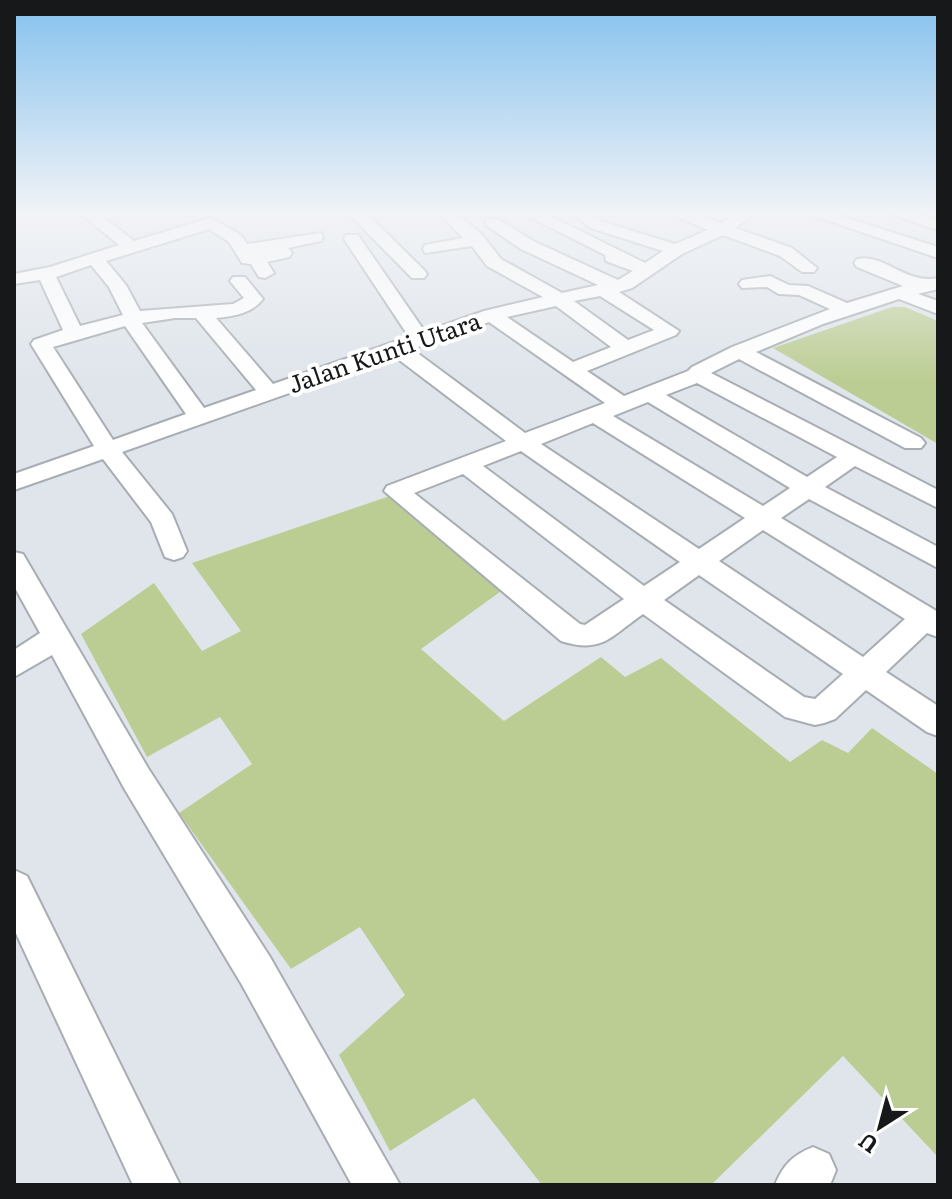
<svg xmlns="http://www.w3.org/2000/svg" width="952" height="1199" font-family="Literata,serif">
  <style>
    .green { fill: #bccd93 }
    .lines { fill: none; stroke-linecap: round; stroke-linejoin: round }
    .minor-casing { stroke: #a7adb2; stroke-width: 4 }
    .minor { fill: #fff; fill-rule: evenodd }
    .labels { text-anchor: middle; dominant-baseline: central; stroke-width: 8; stroke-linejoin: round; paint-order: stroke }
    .far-street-label { font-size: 24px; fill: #16181a; stroke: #fff }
  </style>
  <rect width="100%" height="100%" fill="#dfe5eb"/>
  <path class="green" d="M 892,307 L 905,307 L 938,321 L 938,444 L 773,348 Z
    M 390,496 L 504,589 L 421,649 L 504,721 L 601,657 L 625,677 L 661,658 L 790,762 L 822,740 L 848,753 L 872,728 L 938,774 L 938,1157 L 843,1056 L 711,1185 L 542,1185 L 474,1098 L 390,1151 L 339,1055 L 405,995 L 360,927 L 291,969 L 179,813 L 252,764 L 220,717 L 147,757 L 81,634 L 154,583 L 202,651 L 241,631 L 192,563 Z"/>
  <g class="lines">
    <defs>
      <path id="minor" d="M 80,213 L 98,213 L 134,241 L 211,218 L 241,235 L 247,244 L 321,233 L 323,237 L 321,241 L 288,248 L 292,253 L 289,257 L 267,262 L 274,273 L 265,278 L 259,277 L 251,264 L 242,263 L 229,242 L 209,229 L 106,261 L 126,285 L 140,311 L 233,304 L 244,298 L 230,281 L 233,277 L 245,277 L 263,299 C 251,314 234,316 216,318 L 273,384 L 409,337 L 344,239 L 346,235 L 358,235 L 425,332 L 484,311 L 543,297 L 487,266 L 472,246 L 425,253 L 423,249 L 425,245 L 463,238 L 439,213 L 457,213 L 483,236 L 501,259 L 562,293 L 598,285 L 521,249 L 486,225 L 486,219 L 498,219 L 533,241 L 618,280 L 633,271 L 606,261 L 605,255 L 522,213 L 544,213 L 645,263 L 663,251 L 591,228 L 572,213 L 591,213 L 603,222 L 675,244 L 708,230 L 669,213 L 693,213 L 721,223 L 736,213 L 756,213 L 735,228 L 792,248 L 817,268 L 814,272 L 802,272 L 780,256 L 723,235 L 682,254 L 632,288 L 619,292 L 679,331 L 676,335 L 587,371 L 624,396 L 688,371 L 692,367 L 732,347 L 830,309 L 799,295 L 779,294 L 767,287 L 742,288 L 739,284 L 742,280 L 770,276 L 789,285 L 808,286 L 847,303 L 903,286 L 857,267 L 854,263 L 857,259 C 884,253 906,285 938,278 L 938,289 L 918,294 L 938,301 L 938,314 L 899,299 L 823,324 L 756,352 L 921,438 L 925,443 L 921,448 L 905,448 L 739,359 L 711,373 L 938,490 L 938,508 L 855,466 L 825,487 L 938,547 L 938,568 L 809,499 L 781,518 L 938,612 L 938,637 L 927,633 L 886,672 L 938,706 L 938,736 L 927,732 L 866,690 L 835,719 L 824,723 L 815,725 L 785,717 L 643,614 C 610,637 602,654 561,641 L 384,491 L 387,486 L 506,441 L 394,356 L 122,452 L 172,514 L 187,551 L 183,557 L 174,560 L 165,557 L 151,522 L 103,459 L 14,490 L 14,474 L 94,446 L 31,344 L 34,340 L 63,330 L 40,280 L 14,284 L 14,274 L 50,267 L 119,245 ZM 91,265 L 109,287 L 123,315 L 80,326 L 56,277 ZM 600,296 L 654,330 L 628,340 L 574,301 ZM 556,306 L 611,347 L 573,362 L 507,317 ZM 175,318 L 196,318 L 256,390 L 204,408 L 142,323 ZM 489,322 L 605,403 L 525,433 L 412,349 ZM 125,326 L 186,414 L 113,440 L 53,347 ZM 697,383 L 837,457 L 807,477 L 666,395 ZM 648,402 L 790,488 L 763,506 L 613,416 ZM 593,423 L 745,518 L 699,549 L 541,444 ZM 521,451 L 680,562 L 644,586 L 483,466 ZM 463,474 L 624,599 L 585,625 L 580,624 L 414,493 ZM 763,530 L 905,619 L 863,657 L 719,561 ZM 699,575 L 843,674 L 815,699 L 804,697 L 664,600 Z
        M 348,213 L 366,213 L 424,270 L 427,274 L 424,278 L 412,278 Z
        M 806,213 L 831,213 L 938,247 L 938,258 Z
        M 888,213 L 915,213 L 938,220 L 938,230 Z
        M 14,552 L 23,554 L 148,768 L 270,957 L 400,1185 L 352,1185 L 242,985 L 124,788 L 52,655 L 14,677 L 14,650 L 40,633 L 14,586 Z
        M 14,870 L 27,876 L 180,1185 L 133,1185 L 14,929 Z
        M 813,1147 L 829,1154 L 836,1170 L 830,1185 L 775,1185 C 783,1165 793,1155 813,1147 Z"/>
    </defs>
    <use href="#minor" class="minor-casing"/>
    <use href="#minor" class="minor"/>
  </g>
  <linearGradient id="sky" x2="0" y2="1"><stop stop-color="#85c1ee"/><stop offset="0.56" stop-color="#f1f3f6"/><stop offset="1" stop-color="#f1f3f6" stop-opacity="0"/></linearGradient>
  <rect width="952" height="381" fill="url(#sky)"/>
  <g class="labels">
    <g class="far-street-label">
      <text transform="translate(384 351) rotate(-19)">Jalan Kunti Utara</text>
    </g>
  </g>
  <rect width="952" height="1199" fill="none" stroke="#16181a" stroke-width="32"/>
  <g transform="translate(880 1127) rotate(216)" stroke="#ffffff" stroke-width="6" paint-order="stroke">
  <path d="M0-6L14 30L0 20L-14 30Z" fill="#16181a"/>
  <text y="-12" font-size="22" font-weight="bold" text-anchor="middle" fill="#16181a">U</text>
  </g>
</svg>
